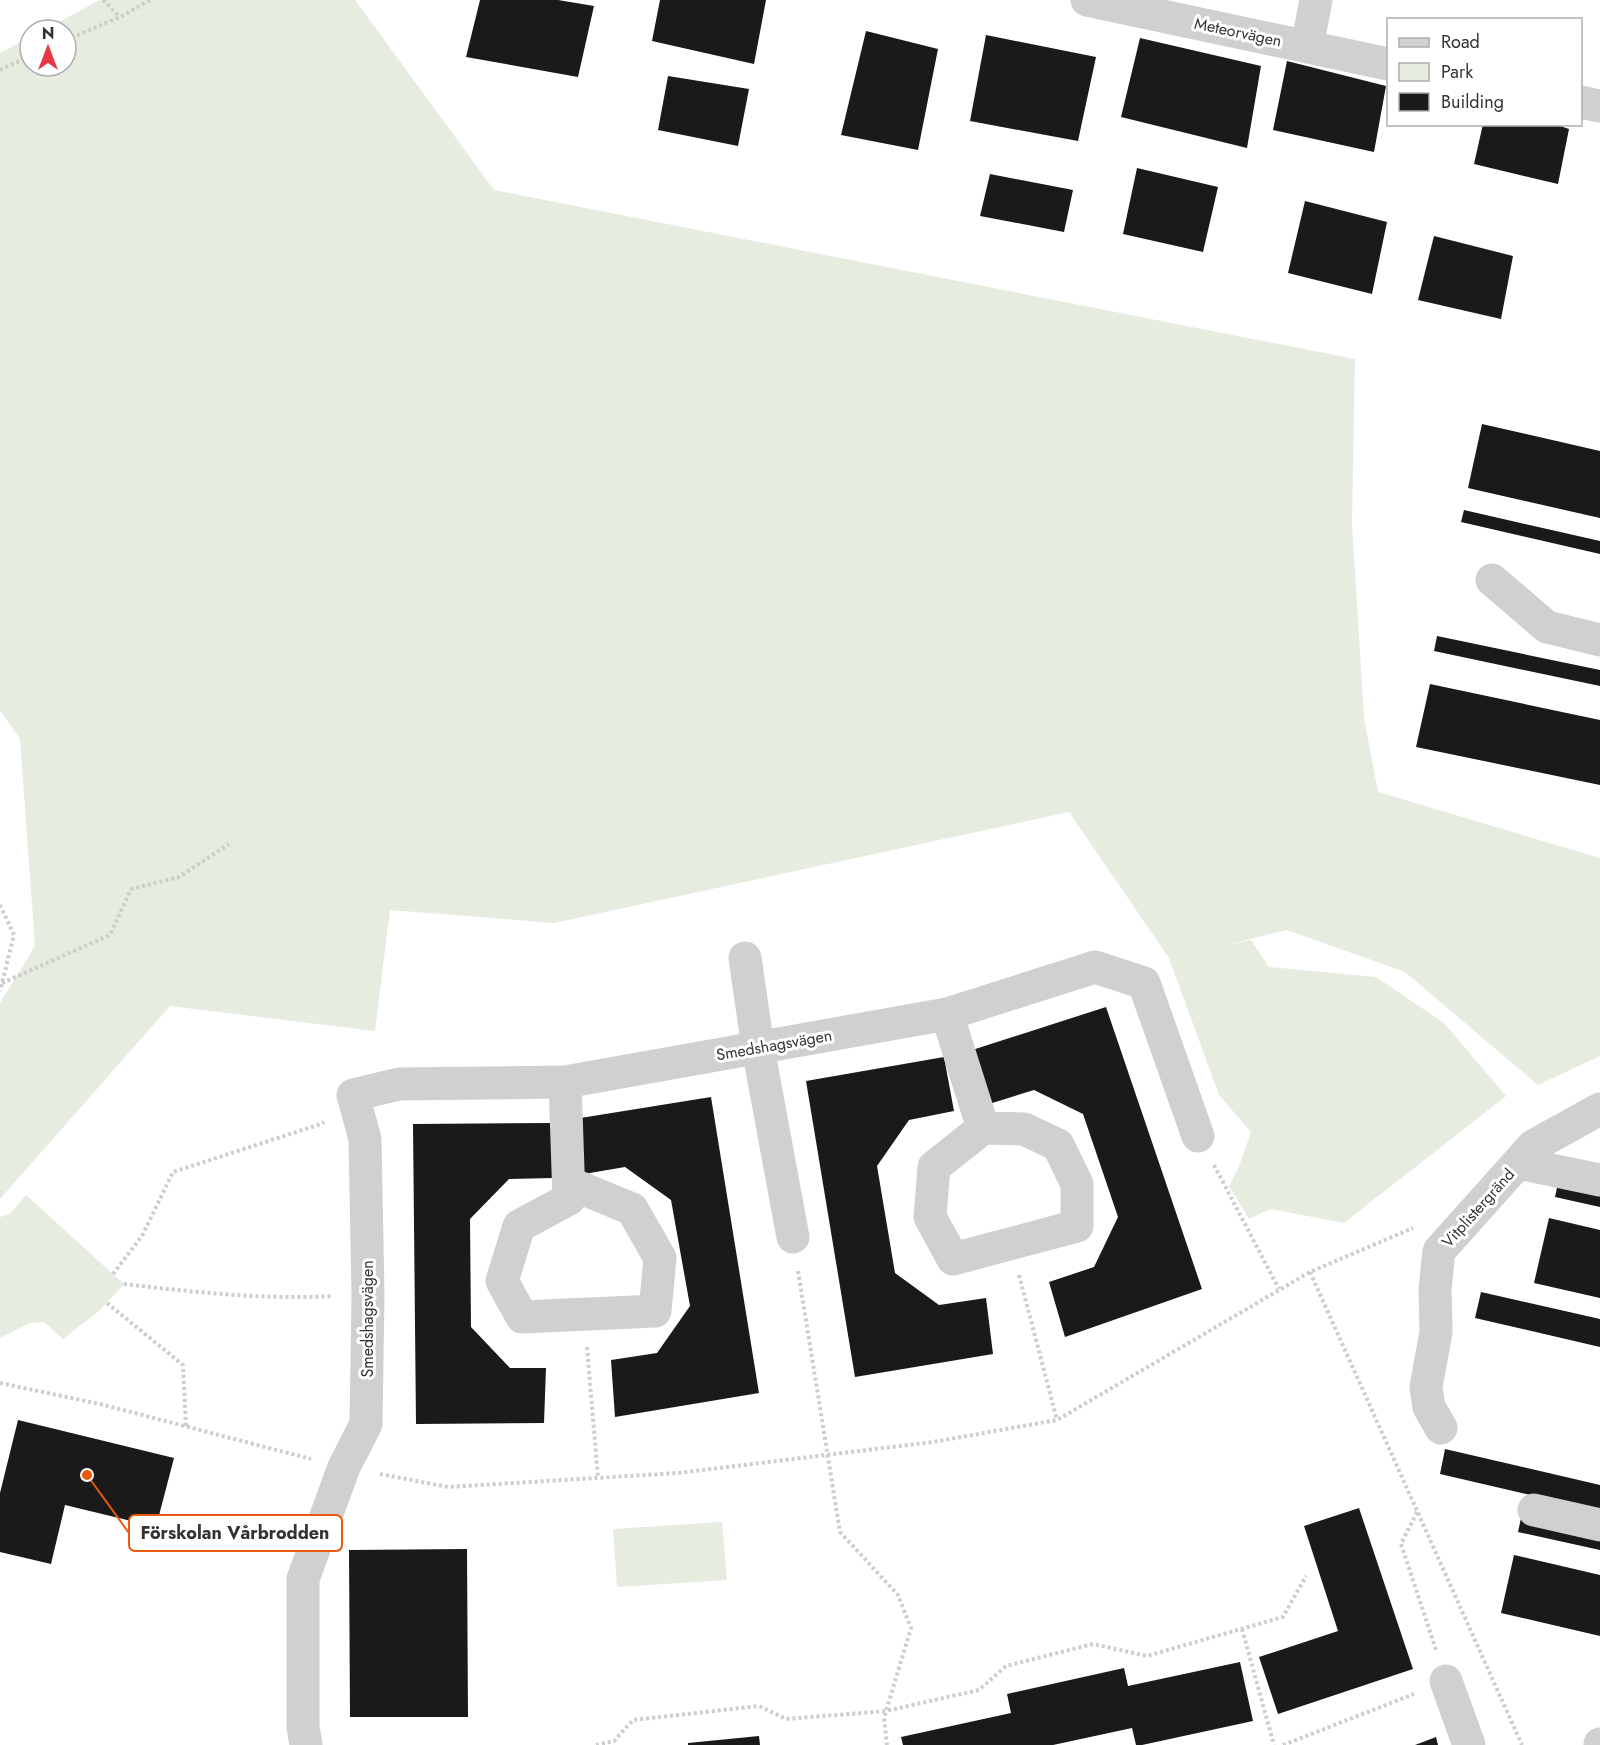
<svg xmlns="http://www.w3.org/2000/svg" width="1600" height="1745" font-family="Jost,sans-serif">
  <style>
    .green { fill: #e6ecdf }
    .building { fill: #1a1a1a }
    .lines { fill: none; stroke-linecap: round; stroke-linejoin: round }
    .path { stroke: #cdcdcd; stroke-width: 4; stroke-dasharray: 3 3; stroke-linecap: butt }
    .minor { stroke: #d0d0d0; stroke-width: 33 }
    .labels { text-anchor: middle; dominant-baseline: central; stroke-width: 6; stroke-linejoin: round; paint-order: stroke }
    .street-label { font-size: 16px; fill: #333; stroke: #fff }
    .leader { fill: none; stroke: #e8590c; stroke-width: 2 }
    .callout-dot { fill: #e8590c; stroke: #fff; stroke-width: 2 }
    .callout { fill: #fff; stroke: #e8590c; stroke-width: 2 }
    .callout-label { font-size: 18px; text-anchor: middle; font-weight: bold; fill: #333 }
  </style>
  <rect width="100%" height="100%" fill="#fff"/>
  <path class="green" d="M 100,0 L 355,0 L 494,190 L 1355,359 L 1352,524 L 1364,718 L 1378,792 L 1600,858 L 1600,1056 L 1538,1085 L 1405,972 L 1287,930 L 1221,946 L 1251,940 L 1269,967 L 1376,977 L 1444,1023 L 1506,1096 L 1344,1223 L 1271,1209 L 1249,1219 L 1229,1186 L 1238,1169 L 1251,1132 L 1219,1095 L 1169,958 L 1069,812 L 554,923 L 390,910 L 375,1031 L 170,1006 L 0,1199 L 0,1003 L 35,946 L 20,739 L 0,710 L 0,53 L 30,37 L 30,66 L 66,66 L 66,30 L 44,30 Z
    M 26,1195 L 124,1284 L 99,1311 L 63,1339 L 44,1322 L 30,1323 L 0,1338 L 0,1217 L 10,1214 Z
    M 722,1522 L 727,1580 L 617,1587 L 613,1529 Z"/>
  <path class="building" d="M 480,0 L 558,0 L 594,6 L 578,77 L 466,57 Z
    M 660,0 L 766,0 L 754,64 L 652,41 Z
    M 866,31 L 938,49 L 918,150 L 841,135 Z
    M 986,35 L 1096,57 L 1078,141 L 970,121 Z
    M 1140,38 L 1261,66 L 1247,148 L 1121,117 Z
    M 1287,61 L 1386,86 L 1374,152 L 1273,130 Z
    M 668,76 L 749,89 L 738,146 L 658,130 Z
    M 1483,124 L 1554,124 L 1569,129 L 1558,184 L 1474,164 Z
    M 1137,168 L 1218,187 L 1203,252 L 1123,234 Z
    M 990,174 L 1073,190 L 1064,232 L 980,216 Z
    M 1305,201 L 1387,222 L 1372,294 L 1288,273 Z
    M 1434,236 L 1513,256 L 1501,319 L 1418,300 Z
    M 1482,424 L 1600,451 L 1600,518 L 1468,488 Z
    M 1464,510 L 1600,541 L 1600,554 L 1461,522 Z
    M 1437,636 L 1600,670 L 1600,686 L 1434,651 Z
    M 1430,684 L 1600,720 L 1600,785 L 1416,747 Z
    M 1106,1007 L 1202,1289 L 1065,1337 L 1049,1282 L 1094,1267 L 1118,1217 L 1083,1114 L 1034,1090 L 989,1104 L 969,1051 Z
    M 944,1057 L 954,1111 L 909,1120 L 877,1166 L 895,1273 L 939,1305 L 986,1298 L 993,1354 L 855,1377 L 806,1081 Z
    M 711,1097 L 759,1393 L 615,1417 L 611,1360 L 657,1353 L 690,1306 L 671,1200 L 625,1167 L 578,1175 L 568,1120 Z
    M 554,1123 L 554,1178 L 509,1179 L 470,1219 L 471,1327 L 510,1368 L 546,1368 L 544,1423 L 416,1424 L 413,1124 Z
    M 1558,1183 L 1600,1192 L 1600,1207 L 1555,1197 Z
    M 1549,1218 L 1600,1230 L 1600,1298 L 1534,1283 Z
    M 1481,1292 L 1600,1319 L 1600,1347 L 1475,1318 Z
    M 18,1420 L 174,1458 L 156,1527 L 65,1505 L 51,1564 L 0,1552 L 0,1493 Z
    M 1445,1449 L 1600,1485 L 1600,1511 L 1440,1474 Z
    M 1359,1508 L 1413,1669 L 1278,1714 L 1259,1657 L 1338,1631 L 1304,1526 Z
    M 1521,1518 L 1600,1535 L 1600,1550 L 1518,1532 Z
    M 467,1549 L 468,1717 L 350,1717 L 349,1550 Z
    M 1514,1555 L 1600,1575 L 1600,1636 L 1501,1613 Z
    M 1240,1662 L 1253,1721 L 1142,1745 L 1136,1745 L 1132,1728 L 1053,1745 L 903,1745 L 901,1737 L 1011,1713 L 1007,1694 L 1124,1668 L 1128,1686 Z
    M 759,1736 L 760,1745 L 688,1745 L 688,1743 Z
    M 1436,1737 L 1438,1745 L 1415,1745 Z"/>
  <g class="lines">
    <path class="path" d="M 103,0 L 120,17
      M 66,40 L 120,17 L 150,0
      M 0,70 L 30,56
      M 0,905 L 14,935 L 0,991
      M 2,983 L 110,935 L 131,889 L 179,877 L 229,844
      M 1214,1165 L 1279,1289
      M 798,1271 L 840,1532 L 898,1595 L 911,1628 L 884,1718 L 887,1745
      M 1310,1272 L 1522,1745
      M 113,1274 L 142,1236 L 173,1172 L 321,1124 L 324,1122
      M 1019,1275 L 1057,1420
      M 124,1284 C 194,1292 263,1300 333,1296
      M 107,1303 L 183,1365 L 186,1427
      M 587,1347 L 598,1478
      M 0,1383 L 100,1404 L 311,1459
      M 380,1474 L 448,1487 L 678,1473 L 933,1442 L 1057,1420 L 1310,1272 L 1413,1228
      M 1417,1512 L 1401,1544 L 1436,1650
      M 1242,1629 L 1274,1745
      M 596,1745 L 614,1741 L 633,1720 L 759,1706 L 786,1719 L 886,1711 L 979,1690 L 1006,1666 L 1093,1644 L 1147,1656 L 1283,1617 L 1306,1576
      M 1283,1745 L 1414,1694"/>
    <path class="minor" d="M 1087,0 L 1388,64
      M 1307,47 L 1316,0
      M 1580,102 L 1600,106
      M 1492,580 L 1547,627 L 1600,640
      M 745,958 L 758,1048 L 793,1237
      M 947,1014 L 983,1128 L 934,1167 L 930,1217 L 953,1259 L 1077,1226 L 1077,1184 L 1058,1145 L 1024,1129 L 983,1128
      M 565,1082 L 569,1199 L 519,1226 L 502,1281 L 522,1317 L 655,1311 L 660,1258 L 632,1209 L 569,1183
      M 1518,1163 L 1600,1180
      M 1441,1428 L 1429,1407 L 1426,1387 L 1436,1332 L 1435,1289 L 1439,1251 L 1533,1146 L 1600,1109
      M 1534,1510 L 1600,1525
      M 1446,1681 L 1469,1745
      M 306,1745 L 303,1727 L 303,1579 L 344,1467 L 366,1424 L 368,1295 L 365,1139 L 353,1095 L 399,1084 L 565,1082 L 947,1014 L 1095,967 L 1144,983 L 1198,1136
      M 1600,1745 L 1600,1744"/>
  </g>
  <g class="labels">
    <g class="street-label">
      <text transform="translate(1238 32) rotate(12)">Meteorvägen</text>
      <text transform="translate(774 1045) rotate(-10)">Smedshagsvägen</text>
      <text transform="translate(1478 1208) rotate(-48)">Vitplistergränd</text>
      <text transform="translate(367 1319) rotate(-90)">Smedshagsvägen</text>
    </g>
  </g>
  <path class="leader" d="M87 1475L129 1533"/>
  <circle class="callout-dot" cx="87" cy="1475" r="6"/>
  <rect class="callout" x="129" y="1515" width="213" height="36" rx="6"/>
  <g class="callout-label">
    <text x="235" y="1539">Förskolan Vårbrodden</text>
  </g>
  <rect x="1387" y="18" width="195" height="108" fill="#ffffff" stroke="#adadad" stroke-width="1.5"/>
  <rect x="1399" y="38" width="30" height="9" fill="#d0d0d0" stroke="#adadad" stroke-width="1.5"/>
  <text x="1441" y="48" font-size="18" fill="#333333">Road</text>
  <rect x="1399" y="63" width="30" height="18" fill="#e6ecdf" stroke="#adadad" stroke-width="1.5"/>
  <text x="1441" y="78" font-size="18" fill="#333333">Park</text>
  <rect x="1399" y="93" width="30" height="18" fill="#1a1a1a" stroke="#adadad" stroke-width="1.5"/>
  <text x="1441" y="108" font-size="18" fill="#333333">Building</text>
  <g transform="translate(48 48)"><circle r="28" fill="#ffffff" stroke="#adadad" stroke-width="1.5"/>
  <path d="M0-4.5L10 22L0 15L-10 22Z" fill="#e63946"/>
  <text y="-9" font-size="16" font-weight="bold" text-anchor="middle" fill="#333333">N</text>
  </g>
</svg>
